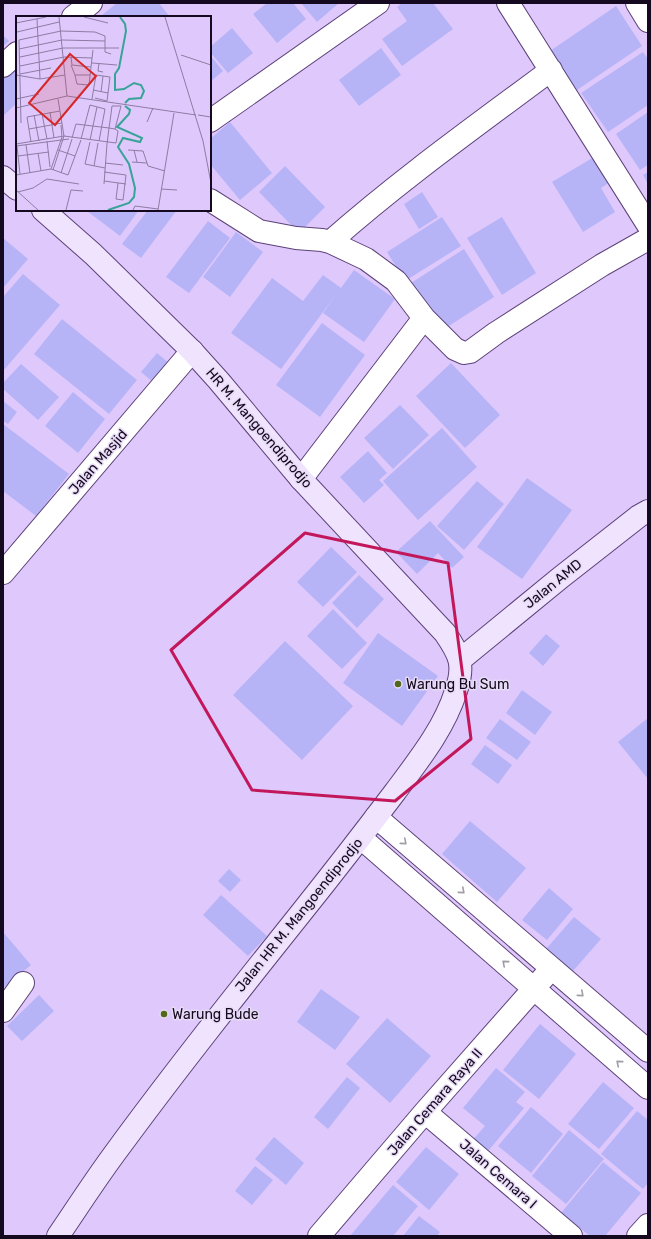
<svg xmlns="http://www.w3.org/2000/svg" width="651" height="1239" font-family="Rubik,sans-serif">
  <style>
    .building { fill: #b6b4f7 }
    .lines { fill: none; stroke-linecap: round; stroke-linejoin: round }
    .street-casing { stroke: #5d4279; stroke-width: 24 }
    .secondary-casing { stroke: #5d4279; stroke-width: 24 }
    .street { stroke: #fff; stroke-width: 22 }
    .secondary { stroke: #f0e3fe; stroke-width: 22 }
    .oneway { stroke: #a19da5 }
    .marked { fill: none; stroke: #c2185b; stroke-width: 3; stroke-linejoin: round }
    .poi-dot { fill: #506819; stroke: #e7dbf5; stroke-width: 1.5 }
    .labels { text-anchor: middle; dominant-baseline: central; stroke-width: 3; stroke-linejoin: round; paint-order: stroke }
    .street-label { font-size: 14px; fill: #14091f; stroke: #e7dbf5 }
    .poi-label { font-size: 14px; fill: #14091f; stroke: #e7dbf5; text-anchor: start }
    .inset-river { fill: none; stroke: #39a398; stroke-width: 2 }
    .inset-road { fill: none; stroke: #8e7ca4; stroke-width: 1 }
    .view { fill: #d62828; fill-opacity: 0.15; stroke: #d62828; stroke-width: 2 }
    .inset-edge { fill: none; stroke: #14091f; stroke-width: 2 }
  </style>
  <rect width="100%" height="100%" fill="#dfc8fc"/>
  <path class="building" d="M 117,3 L 159,3 L 170,17 L 104,17 L 102,15 Z
    M 267,3 L 293,3 L 306,19 L 277,43 L 253,14 Z
    M 301,3 L 339,3 L 317,22 Z
    M 402,3 L 433,3 L 453,29 L 402,66 L 382,39 L 407,21 L 397,7 Z
    M 616,6 L 642,46 L 577,90 L 550,51 Z
    M 232,28 L 253,53 L 228,73 L 210,52 L 210,47 Z
    M 3,35 L 9,41 L 3,46 Z
    M 381,48 L 401,75 L 359,106 L 339,80 Z
    M 643,52 L 648,59 L 648,105 L 608,132 L 581,93 Z
    M 210,55 L 223,71 L 210,82 Z
    M 17,62 L 17,103 L 3,116 L 3,75 Z
    M 648,112 L 648,165 L 640,170 L 616,134 Z
    M 230,122 L 272,173 L 240,200 L 210,164 L 210,139 Z
    M 594,157 L 610,182 L 601,188 L 615,212 L 583,232 L 552,182 Z
    M 285,166 L 325,207 L 299,233 L 259,192 Z
    M 648,172 L 648,184 L 643,175 Z
    M 422,192 L 438,217 L 419,229 L 404,204 Z
    M 88,210 L 139,210 L 120,236 L 87,211 Z
    M 148,210 L 177,210 L 141,258 L 122,244 Z
    M 442,217 L 461,246 L 405,281 L 387,252 Z
    M 502,217 L 536,273 L 502,295 L 467,238 Z
    M 208,221 L 230,238 L 189,293 L 166,277 Z
    M 236,232 L 263,252 L 230,297 L 203,277 Z
    M 3,238 L 28,259 L 3,288 Z
    M 464,249 L 494,297 L 441,331 L 411,283 Z
    M 354,270 L 395,299 L 364,342 L 323,313 L 337,293 L 281,369 L 231,333 L 272,278 L 303,301 L 323,275 L 341,288 Z
    M 23,274 L 60,305 L 3,371 L 3,297 Z
    M 62,319 L 137,380 L 109,414 L 34,354 Z
    M 322,323 L 365,355 L 320,417 L 276,385 Z
    M 157,353 L 170,364 L 154,383 L 141,372 Z
    M 451,363 L 500,415 L 465,448 L 416,396 Z
    M 21,364 L 59,397 L 38,420 L 3,389 L 3,383 Z
    M 73,392 L 105,419 L 78,453 L 45,426 Z
    M 3,401 L 17,412 L 8,424 L 3,421 Z
    M 400,405 L 429,435 L 393,469 L 364,438 Z
    M 3,424 L 69,474 L 36,516 L 3,491 Z
    M 442,428 L 477,467 L 418,520 L 383,481 Z
    M 368,451 L 387,473 L 379,480 L 384,485 L 364,503 L 340,477 Z
    M 527,478 L 572,510 L 522,579 L 477,547 Z
    M 477,481 L 504,504 L 464,550 L 437,526 Z
    M 430,521 L 464,557 L 452,568 L 438,553 L 417,574 L 396,552 Z
    M 331,547 L 357,572 L 323,607 L 297,582 Z
    M 359,575 L 384,599 L 357,628 L 332,603 Z
    M 333,609 L 367,643 L 342,669 L 307,636 Z
    M 378,633 L 438,676 L 402,726 L 343,683 Z
    M 546,634 L 560,646 L 543,666 L 529,653 Z
    M 285,641 L 353,706 L 302,760 L 233,695 Z
    M 522,690 L 552,712 L 535,735 L 506,713 Z
    M 648,718 L 648,779 L 618,742 Z
    M 500,719 L 531,742 L 517,760 L 486,738 Z
    M 485,745 L 512,765 L 498,784 L 471,764 Z
    M 470,821 L 526,868 L 497,902 L 442,854 Z
    M 229,869 L 241,880 L 230,892 L 218,881 Z
    M 549,888 L 573,909 L 547,940 L 522,920 Z
    M 221,895 L 267,936 L 248,956 L 203,915 Z
    M 574,917 L 601,939 L 573,971 L 546,949 Z
    M 3,932 L 31,965 L 3,988 Z
    M 321,989 L 360,1017 L 335,1050 L 297,1022 Z
    M 39,995 L 54,1011 L 22,1041 L 7,1026 Z
    M 387,1018 L 431,1056 L 390,1103 L 346,1064 Z
    M 540,1024 L 576,1054 L 539,1099 L 503,1070 Z
    M 496,1068 L 525,1092 L 516,1102 L 524,1108 L 484,1156 L 469,1144 L 485,1126 L 463,1108 Z
    M 347,1077 L 360,1088 L 328,1129 L 314,1117 Z
    M 603,1082 L 634,1108 L 599,1149 L 568,1124 Z
    M 531,1107 L 563,1134 L 531,1173 L 498,1146 Z
    M 637,1111 L 648,1120 L 648,1183 L 643,1189 L 601,1154 Z
    M 569,1130 L 604,1159 L 566,1204 L 532,1176 Z
    M 274,1137 L 304,1163 L 286,1185 L 255,1159 Z
    M 426,1147 L 459,1174 L 429,1210 L 396,1182 Z
    M 603,1162 L 641,1193 L 605,1236 L 590,1236 L 561,1213 Z
    M 255,1166 L 273,1180 L 252,1205 L 235,1191 Z
    M 393,1185 L 418,1206 L 393,1236 L 350,1236 Z
    M 419,1216 L 440,1232 L 437,1236 L 403,1236 Z"/>
  <g class="lines">
    <defs>
      <path id="street" d="M 508,3 L 648,225
        M 637,3 L 648,21
        M 73,17 L 91,3
        M 3,66 L 17,53
        M 210,121 L 378,3
        M 210,200 L 259,231 L 296,238 L 322,240 L 330,242 C 400,180 476,126 551,70
        M 330,242 L 366,259 L 396,281 L 424,318 L 455,349 L 464,353 L 470,352 L 496,333 L 602,265 L 648,239
        M 301,479 L 424,318
        M 3,573 L 192,351
        M 376,817 L 648,1051
        M 361,838 L 648,1088
        M 3,1011 L 23,983
        M 425,1112 L 571,1236
        M 319,1236 L 425,1112 L 544,977
        M 638,1236 L 648,1225"/>
      <path id="secondary" d="M 3,177 L 17,189
        M 43,210 L 93,254 L 192,351 L 219,381 L 301,479 L 445,633 C 460,655 465,665 456,691 C 444,729 418,761 395,792 C 364,833 333,873 301,913 C 238,992 175,1071 115,1153 C 95,1180 77,1208 58,1236
        M 460,660 L 560,578 L 639,516 L 648,511"/>
    </defs>
    <use href="#street" class="street-casing"/>
    <use href="#secondary" class="secondary-casing"/>
    <use href="#street" class="street"/>
    <use href="#secondary" class="secondary"/>
  </g>
  <defs><path id="oneway-chevron" d="M-2-3.5L2.5 0L-2 3.5" fill="none" stroke-width="1.6" stroke-linecap="round" stroke-linejoin="round"/></defs>
  <g class="oneway">
    <use href="#oneway-chevron" transform="translate(404 842) rotate(41)"/>
    <use href="#oneway-chevron" transform="translate(462 891) rotate(41)"/>
    <use href="#oneway-chevron" transform="translate(505 963) rotate(-139)"/>
    <use href="#oneway-chevron" transform="translate(581 994) rotate(41)"/>
    <use href="#oneway-chevron" transform="translate(619 1063) rotate(-139)"/>
  </g>
  <path class="marked" d="M 305,533 L 448,563 L 471,739 L 395,801 L 252,790 L 171,650 Z"/>
  <g class="poi-dot">
    <circle cx="398" cy="684" r="4"/>
    <circle cx="164" cy="1014" r="4"/>
  </g>
  <g class="labels">
    <g class="street-label">
      <text transform="translate(259 428) rotate(49)">HR M. Mangoendiprodjo</text>
      <text transform="translate(98 462) rotate(-49)">Jalan Masjid</text>
      <text transform="translate(553 584) rotate(-39)">Jalan AMD</text>
      <text transform="translate(299 915) rotate(-51)">Jalan HR M. Mangoendiprodjo</text>
      <text transform="translate(435 1102) rotate(-49)">Jalan Cemara Raya II</text>
      <text transform="translate(498 1174) rotate(41)">Jalan Cemara I</text>
    </g>
    <g class="poi-label">
      <text x="406" y="684">Warung Bu Sum</text>
      <text x="172" y="1014">Warung Bude</text>
    </g>
  </g>
  <g transform="translate(16 16)">
    <rect width="195" height="195" fill="#dfc8fc"/>
    <path class="inset-river" d="M 104,1 L 109,8 L 110,15 L 103,52 L 99,58 L 99,74 L 108,73 L 118,67 L 125,69 L 128,75 L 125,82 L 113,83 L 109,87M 92,194 L 113,187 L 118,181 L 119,172 L 113,148 L 102,131 L 107,122 L 124,126 L 126,122 L 101,111 L 113,98 L 114,94 L 109,90"/>
    <path class="inset-road" d="M 68,1 L 92,7M 149,1 L 187,125 L 195,167M 21,3 L 24,63M 0,7 L 30,1M 1,16 L 43,6M 3,33 L 46,24 L 89,25M 165,39 L 195,49M 4,41 L 47,32 L 103,32M 55,41 L 56,49 L 75,51 L 77,34M 76,47 L 101,49M 83,47 L 82,55 L 87,56M 55,49 L 59,59 L 74,59M 4,50 L 48,41 L 76,42M 4,58 L 35,52M 0,59 L 24,63 L 49,59M 59,59 L 61,68 L 73,69 L 75,51M 77,74 L 92,77M 85,76 L 87,60M 51,80 L 180,99M 0,83 L 23,78M 76,83 L 80,59 L 94,61 L 91,85 L 79,82M 0,92 L 51,80 L 43,1M 34,96 L 38,122M 26,98 L 31,123M 18,99 L 23,125M 182,99 L 195,101M 131,106 L 137,92M 5,107 L 3,24 L 45,15 L 79,16 L 89,20 L 89,36 L 95,38M 13,113 L 46,107M 56,122 L 60,108 L 93,112 L 99,113 L 105,90 L 96,90 L 95,98 L 93,112 L 91,128 L 88,168M 65,123 L 74,89 L 89,93 L 83,125M 74,124 L 81,91M 31,125 L 34,151M 15,126 L 11,101 L 44,95M 74,126 L 69,148 L 89,152M 0,128 L 48,120 L 100,127 L 102,115 L 99,113M 10,129 L 14,157M 0,130 L 53,123M 1,130 L 4,158M 42,134 L 59,140M 112,134 L 127,135 L 132,150 L 149,155M 118,134 L 121,146M 22,137 L 25,155M 2,140 L 33,136M 116,146 L 131,147M 89,147 L 107,149M 78,150 L 82,127M 35,153 L 46,121 L 45,109M 35,153 L 52,159 L 65,124M 37,154 L 48,120 L 42,83M 88,156 L 110,159 L 107,184 L 100,183 L 102,167M 45,157 L 56,123M 0,159 L 35,153M 88,165 L 110,168M 145,173 L 161,174M 0,174 L 22,194M 2,176 L 17,172 L 31,163 L 63,168M 50,194 L 55,174 L 67,175M 117,194 L 119,190 L 142,193M 142,194 L 158,97"/>
    <path class="view" d="M 54,38 L 80,60 L 39,109 L 13,87 Z"/>
    <rect width="195" height="195" class="inset-edge"/>
  </g>
  <rect width="651" height="1239" fill="none" stroke="#14091f" stroke-width="8"/>
</svg>
